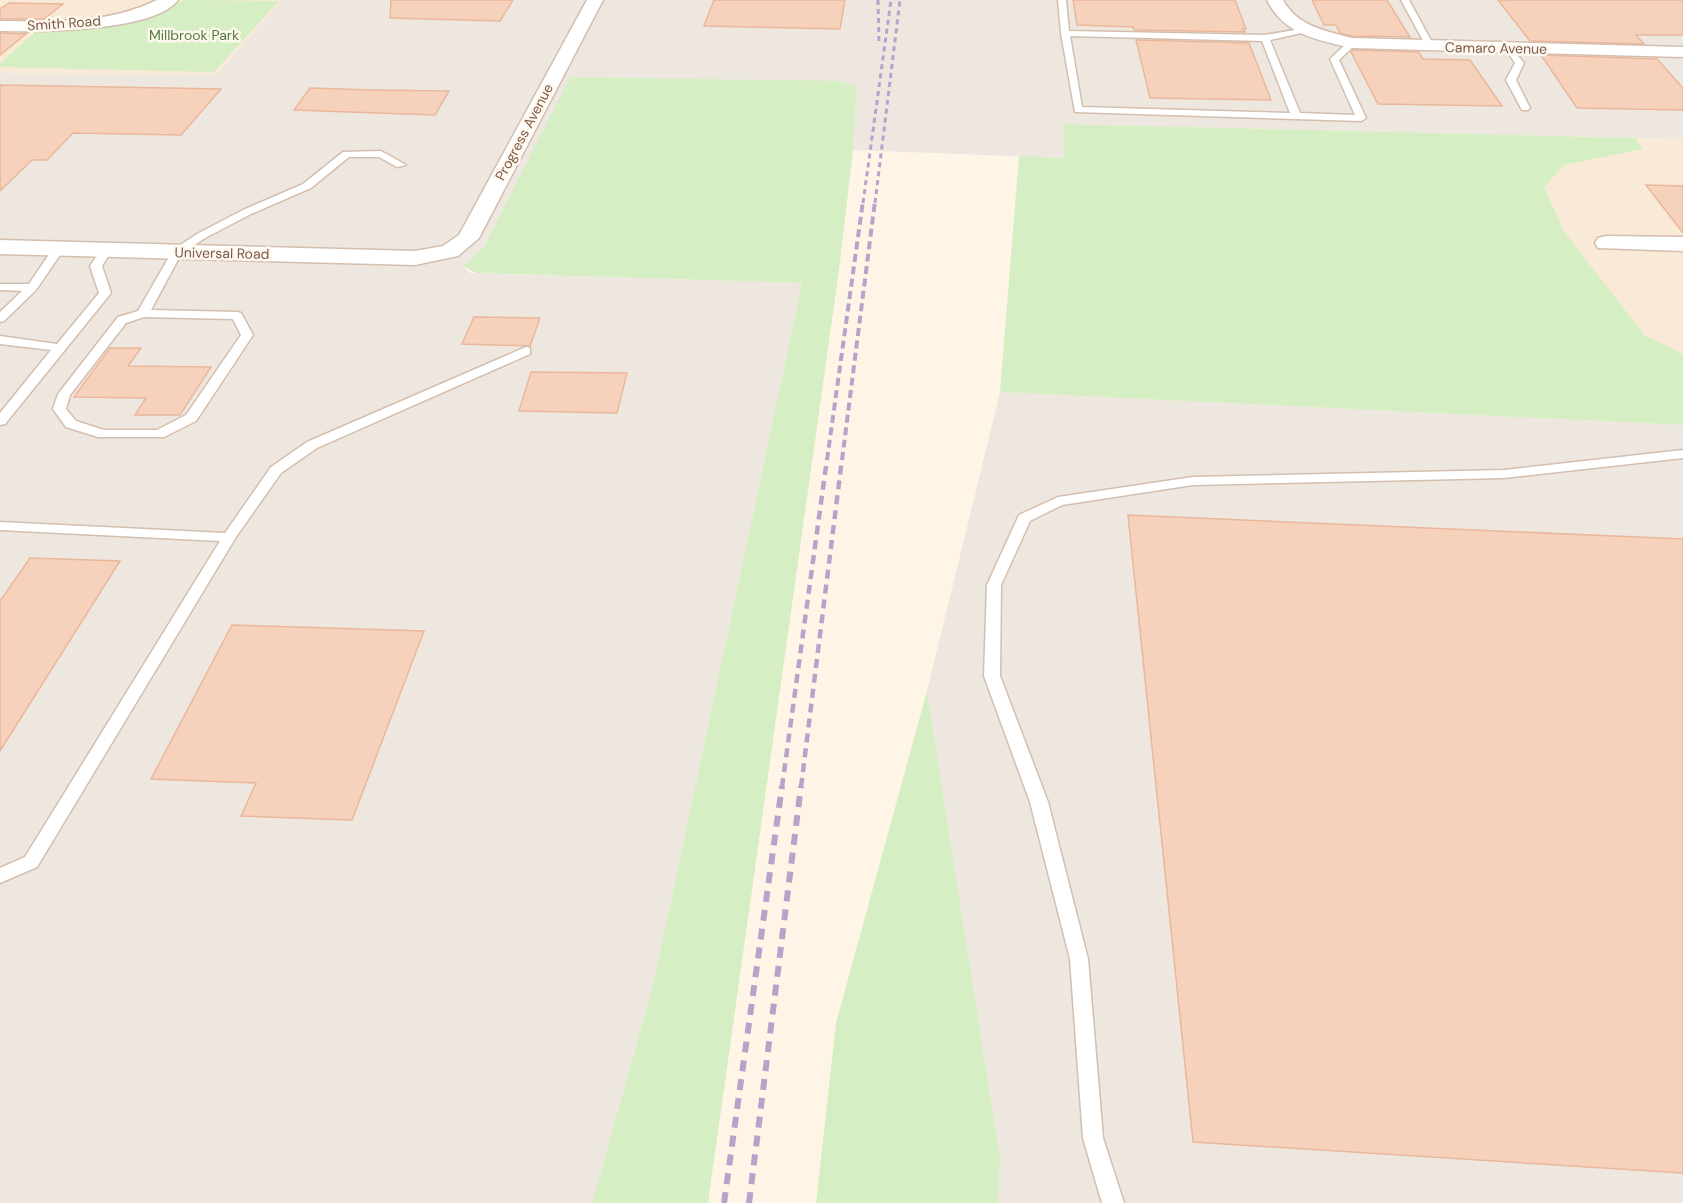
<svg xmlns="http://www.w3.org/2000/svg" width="1683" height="1203" font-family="'DM Sans',sans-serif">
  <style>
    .residential { fill: #f9e9d7 }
    .industrial { fill: #eee7e0 }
    .green { fill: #d5eec3 }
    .building { fill: #f6d2bc; stroke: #eab79a; stroke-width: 1.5 }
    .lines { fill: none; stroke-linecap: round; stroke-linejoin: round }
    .lane-casing { stroke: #d4beae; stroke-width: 3 }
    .street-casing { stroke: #d4beae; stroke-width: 3 }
    .lane { fill: #fff; fill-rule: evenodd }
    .street { fill: #fff; fill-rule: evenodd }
    .rail-far3 { stroke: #b7a3ca; stroke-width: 3; stroke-dasharray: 5 4; stroke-linecap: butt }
    .rail-far2 { stroke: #b7a3ca; stroke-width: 4; stroke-dasharray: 8 4.5; stroke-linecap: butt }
    .rail-far1 { stroke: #b7a3ca; stroke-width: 4.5; stroke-dasharray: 9 6; stroke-linecap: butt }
    .rail { stroke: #b7a3ca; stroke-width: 6; stroke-dasharray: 11 8; stroke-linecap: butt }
    .labels { text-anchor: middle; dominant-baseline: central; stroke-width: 5; stroke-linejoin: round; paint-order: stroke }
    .far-street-label { font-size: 14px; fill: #7b5948; stroke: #fff8ef }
    .far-park-label { font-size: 14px; fill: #507b3c; stroke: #fff8ef }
  </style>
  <rect width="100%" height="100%" fill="#fef5e7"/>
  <path class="residential" d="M 0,0 L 282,0 L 216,75 L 0,73 Z
    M 1635,138 L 1683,139 L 1683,354 L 1644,336 L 1564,231 L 1544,188 L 1564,165 L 1643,149 Z"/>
  <path class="industrial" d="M 282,0 L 1683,0 L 1683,139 L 1063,124 L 1064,158 L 853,150 L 857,87 L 570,77 L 484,247 L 463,266 L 470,273 L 802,283 L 653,985 L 592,1203 L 0,1203 L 0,73 L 216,75 Z
    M 1000,392 L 1683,425 L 1683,1203 L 998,1203 L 1000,1158 L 927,691 Z"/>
  <path class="green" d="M 185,0 L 279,1 L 214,72 L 0,67 L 0,63 L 37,31 L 88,28 L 159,12 Z
    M 570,77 L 839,81 L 857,87 L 853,150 L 839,270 L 708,1203 L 592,1203 L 653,985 L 802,283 L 476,273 L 463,266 L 484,247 Z
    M 1063,124 L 1635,138 L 1643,149 L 1564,165 L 1544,188 L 1564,231 L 1644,335 L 1683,354 L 1683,425 L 1000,392 L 1019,156 L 1064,158 Z
    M 927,691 L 1000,1158 L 998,1203 L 816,1203 L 836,1023 Z"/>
  <path class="building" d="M 391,0 L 513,0 L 500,21 L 390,18 Z
    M 714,0 L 845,0 L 840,29 L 704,26 Z
    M 1073,0 L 1235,0 L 1246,29 L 1243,29 L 1245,32 L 1134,30 L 1133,27 L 1077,25 Z
    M 1312,0 L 1387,0 L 1410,37 L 1352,36 L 1340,33 L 1336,25 L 1324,25 Z
    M 1498,0 L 1683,0 L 1683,35 L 1636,35 L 1644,44 L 1530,41 Z
    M 9,3 L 63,4 L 44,19 L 0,19 L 0,9 Z
    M 0,33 L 18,34 L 27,33 L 0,55 Z
    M 1136,40 L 1249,43 L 1271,100 L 1150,98 Z
    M 1353,50 L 1419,52 L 1423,59 L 1470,60 L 1502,106 L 1378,104 L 1351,52 Z
    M 1541,55 L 1657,59 L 1683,88 L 1683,110 L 1577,108 Z
    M 0,85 L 221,89 L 181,135 L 73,133 L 47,160 L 32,160 L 0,191 Z
    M 310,88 L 371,90 L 449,91 L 435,115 L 294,110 Z
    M 1646,185 L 1683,186 L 1683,233 Z
    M 474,317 L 540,318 L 530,346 L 462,344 Z
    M 110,348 L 141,348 L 128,366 L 211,367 L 180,415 L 135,415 L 146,398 L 74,397 Z
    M 531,372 L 627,373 L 617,413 L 519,411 Z
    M 1128,515 L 1683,539 L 1683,1173 L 1193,1142 Z
    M 30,558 L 120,561 L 0,751 L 0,601 Z
    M 232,625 L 424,631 L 352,820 L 241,816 L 256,783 L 151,779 Z"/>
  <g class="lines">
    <defs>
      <path id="lane" d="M 1058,0 L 1066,0 L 1069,31 L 1265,35 L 1306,28 L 1306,32 L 1270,40 L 1300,113 L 1355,115 L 1330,59 L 1349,41 L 1355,41 L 1355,45 L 1339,60 L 1366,118 L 1361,121 L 1075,112 L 1061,33 ZM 1070,36 L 1262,41 L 1290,113 L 1082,107 Z
        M 1401,0 L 1409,0 L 1434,46 L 1433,48 L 1426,46 Z
        M 1509,45 L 1524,63 L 1516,80 L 1530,108 L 1528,110 L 1522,110 L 1506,80 L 1515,63 L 1505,48 Z
        M 381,151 L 406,165 L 397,167 L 379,157 L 349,157 L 311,188 L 251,214 L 205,238 L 181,254 L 151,310 L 237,312 L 241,313 L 253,335 L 196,421 L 164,437 L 98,437 L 66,427 L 53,409 L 58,394 L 118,317 L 138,311 L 173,250 L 197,234 L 243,210 L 303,184 L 343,152 ZM 144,317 L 233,319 L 241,335 L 186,415 L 157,430 L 104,430 L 76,421 L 66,409 L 70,395 L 126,323 Z
        M 58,246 L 64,249 L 36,290 L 4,321 L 0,322 L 0,312 L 22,291 L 0,290 L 0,284 L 29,284 L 54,247 Z
        M 106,247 L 112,250 L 102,266 L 111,293 L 5,424 L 0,425 L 0,413 L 51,350 L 0,344 L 0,336 L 57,344 L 99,293 L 90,266 L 102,248 Z
        M 526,347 L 530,348 L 530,354 L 317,448 L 281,473 L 236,537 L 37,867 L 0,883 L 0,868 L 25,857 L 220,541 L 0,530 L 0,522 L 225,533 L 271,467 L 307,442 Z
        M 1683,450 L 1683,458 L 1504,478 L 1193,485 L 1062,505 L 1030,521 L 1001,585 L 1000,676 L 1048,802 L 1088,959 L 1103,1138 L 1124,1203 L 1102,1203 L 1083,1138 L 1070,959 L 1030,802 L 984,676 L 987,585 L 1019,515 L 1058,497 L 1193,477 L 1504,470 Z"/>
      <path id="street" d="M 157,0 L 178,0 C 154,32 38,32 0,31 L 0,21 C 53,22 108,24 157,0 Z
        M 587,0 L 603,0 L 479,238 L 458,256 L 415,265 L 0,254 L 0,240 L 415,251 L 443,246 L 459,235 Z
        M 1267,0 L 1283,0 C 1297,26 1325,31 1352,38 L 1683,47 L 1683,57 L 1352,48 C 1317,40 1284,35 1267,0 Z
        M 1606,236 L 1683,237 L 1683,251 L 1598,248 L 1595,243 L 1598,238 Z"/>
    </defs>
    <use href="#lane" class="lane-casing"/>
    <use href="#street" class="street-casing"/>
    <use href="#lane" class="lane"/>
    <use href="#street" class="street"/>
    <path class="rail-far3" d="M 878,0 L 879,42
      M 863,203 L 891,0
      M 875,203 L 900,0"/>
    <path class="rail-far2" d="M 827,460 L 863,201
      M 842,460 L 875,201"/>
    <path class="rail-far1" d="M 782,787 L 827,459
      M 801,787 L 842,459"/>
    <path class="rail" d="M 724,1203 L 782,786
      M 749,1203 L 801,786"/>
  </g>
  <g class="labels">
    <g class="far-street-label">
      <text transform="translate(64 23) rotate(-4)">Smith Road</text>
      <text transform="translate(1496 48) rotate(1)">Camaro Avenue</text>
      <text transform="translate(524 132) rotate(-62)">Progress Avenue</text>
      <text transform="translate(222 253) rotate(1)">Universal Road</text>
    </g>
    <g class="far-park-label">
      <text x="194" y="35">Millbrook Park</text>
    </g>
  </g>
</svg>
